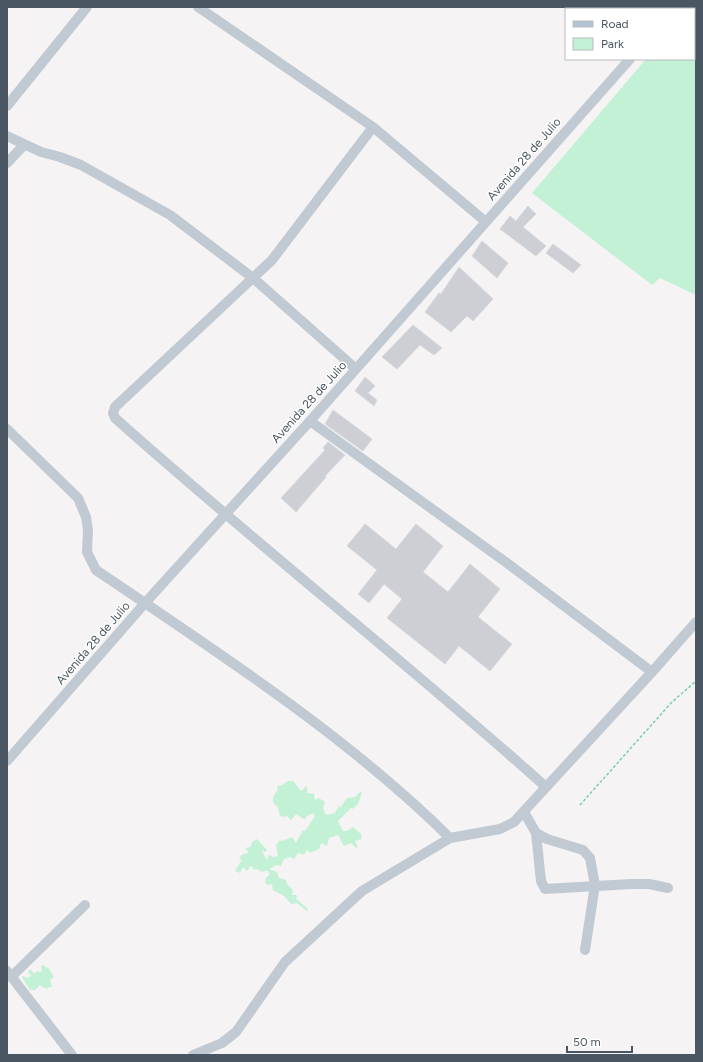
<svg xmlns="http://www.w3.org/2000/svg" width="703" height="1062" font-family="Figtree,sans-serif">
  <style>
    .green { fill: #c3f1d5 }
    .building { fill: #cdcfd5; stroke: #d7d9de }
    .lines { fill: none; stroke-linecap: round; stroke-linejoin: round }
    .path { stroke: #7ad0a6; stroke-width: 1.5; stroke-dasharray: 3 2; stroke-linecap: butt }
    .minor { stroke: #c1cad2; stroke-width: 10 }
    .major { stroke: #b3c2d1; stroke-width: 13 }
    .labels { text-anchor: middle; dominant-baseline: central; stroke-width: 3; stroke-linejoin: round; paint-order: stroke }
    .street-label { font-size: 12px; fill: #4a5661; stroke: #fff }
  </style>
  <rect width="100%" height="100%" fill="#f5f3f3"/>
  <path class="green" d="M 694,26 L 696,28 L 696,295 L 660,278 L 652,285 L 532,193 L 646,59 L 694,59 Z
    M 288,781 L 293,781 L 301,791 L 307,786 L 307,793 L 314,794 L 315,800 L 319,798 L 325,802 L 323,808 L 326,815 L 335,813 L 339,805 L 340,808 L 347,798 L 355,797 L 360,792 L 362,793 L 358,804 L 353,809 L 351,808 L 338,821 L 343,831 L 347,831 L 353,827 L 361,834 L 362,839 L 355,841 L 358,847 L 356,848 L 351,843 L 344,846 L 338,835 L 329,838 L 327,846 L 321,843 L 319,849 L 310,853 L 307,850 L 304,855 L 298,853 L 294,859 L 290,857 L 284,859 L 281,866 L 277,865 L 269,869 L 277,872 L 279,878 L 286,880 L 287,884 L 293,890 L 292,895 L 297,895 L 296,899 L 307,908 L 308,912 L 297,903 L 291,904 L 284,896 L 273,890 L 272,884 L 268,885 L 265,883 L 266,878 L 270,874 L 267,870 L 262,872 L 257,869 L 254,870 L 253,867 L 249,866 L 249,869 L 247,871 L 243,867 L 240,873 L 235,871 L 242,860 L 239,858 L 243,854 L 249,853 L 245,848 L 250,847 L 253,841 L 257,839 L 267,850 L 265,852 L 261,850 L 267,860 L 269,855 L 274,857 L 278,856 L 276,845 L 280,840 L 282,841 L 292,837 L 296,843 L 303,830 L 305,831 L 315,816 L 313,813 L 307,816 L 305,820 L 296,814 L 291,820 L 286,815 L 285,817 L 280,816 L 278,808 L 273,802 L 273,797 L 278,789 L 277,786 L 282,785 Z
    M 43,965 L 49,969 L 54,977 L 50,980 L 52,986 L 46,989 L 40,985 L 35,990 L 30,990 L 22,977 L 23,976 L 28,978 L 31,976 L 28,972 L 30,969 L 35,974 L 36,971 L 38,972 L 42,971 L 41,966 Z"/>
  <path class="building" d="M 528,206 L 536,214 L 523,227 L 546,246 L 536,256 L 500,229 L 510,216 L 516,221 Z
    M 482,241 L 508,263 L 497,278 L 472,256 Z
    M 553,244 L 581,265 L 573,273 L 546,253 Z
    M 459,267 L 493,299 L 473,321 L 467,316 L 451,332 L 425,312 L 439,293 L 441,294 Z
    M 413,325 L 442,348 L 434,355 L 420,345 L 397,369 L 382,357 Z
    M 365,377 L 375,386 L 368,393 L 377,400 L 374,406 L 355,391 Z
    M 333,410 L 372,439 L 363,451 L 325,424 Z
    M 328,442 L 345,455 L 325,476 L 326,477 L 296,512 L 281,498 L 325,450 L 323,448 Z
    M 365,524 L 396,549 L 416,524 L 443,546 L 423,572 L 448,592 L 470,564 L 500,589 L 478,617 L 512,644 L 490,671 L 459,646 L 445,664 L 387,618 L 402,599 L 384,584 L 369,603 L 358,594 L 377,570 L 347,546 Z"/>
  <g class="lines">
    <path class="path" d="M 580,805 L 671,703 L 696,681"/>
    <path class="minor" d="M 198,7 L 373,127 L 486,222
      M 674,9 L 676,7
      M 7,106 L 87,7
      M 373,127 L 272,260 L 115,407 L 113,413 L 115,418 C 256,544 405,661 546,787
      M 7,136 L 41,152 L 60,157 L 81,165 L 170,215 L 253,278 L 356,369
      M 7,163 L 24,145
      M 310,421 L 507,563 L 652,672
      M 7,429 L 78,498 L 86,517 L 88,530 L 87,552 L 96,570 C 217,652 346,735 450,838
      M 7,761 L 145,603 L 310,421 L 630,59
      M 524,812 L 536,833 L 547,839 L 583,850 L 590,858 L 595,885 L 585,950
      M 536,833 L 541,881 L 545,889 L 631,884 L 649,884 L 668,888
      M 7,971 L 72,1055
      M 11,977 L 85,905
      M 193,1055 L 222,1043 L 236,1032 L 285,962 L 362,891 L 450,838 L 500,829 L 514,822 L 652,672 L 696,622"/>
    <path class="major" d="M 684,7 L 686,9
      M 694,16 L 696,18"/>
  </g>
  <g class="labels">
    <g class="street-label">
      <text transform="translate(524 159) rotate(-49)">Avenida 28 de Julio</text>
      <text transform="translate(309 402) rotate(-48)">Avenida 28 de Julio</text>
      <text transform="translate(93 643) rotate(-49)">Avenida 28 de Julio</text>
    </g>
  </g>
  <rect width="703" height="1062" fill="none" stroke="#4a5661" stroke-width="16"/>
  <rect x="565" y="8" width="130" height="52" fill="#ffffff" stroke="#b7bbc0"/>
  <rect x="573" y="21" width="20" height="6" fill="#b3c2d1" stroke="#b7bbc0"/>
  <text x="601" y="28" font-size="12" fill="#4a5661">Road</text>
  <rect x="573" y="38" width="20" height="12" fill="#c3f1d5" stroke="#b7bbc0"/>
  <text x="601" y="48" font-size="12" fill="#4a5661">Park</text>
  <path d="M567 1046v6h65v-6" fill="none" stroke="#4a5661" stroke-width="2"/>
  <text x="573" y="1046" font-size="12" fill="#4a5661" stroke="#ffffff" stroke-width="3" paint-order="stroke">50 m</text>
</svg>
